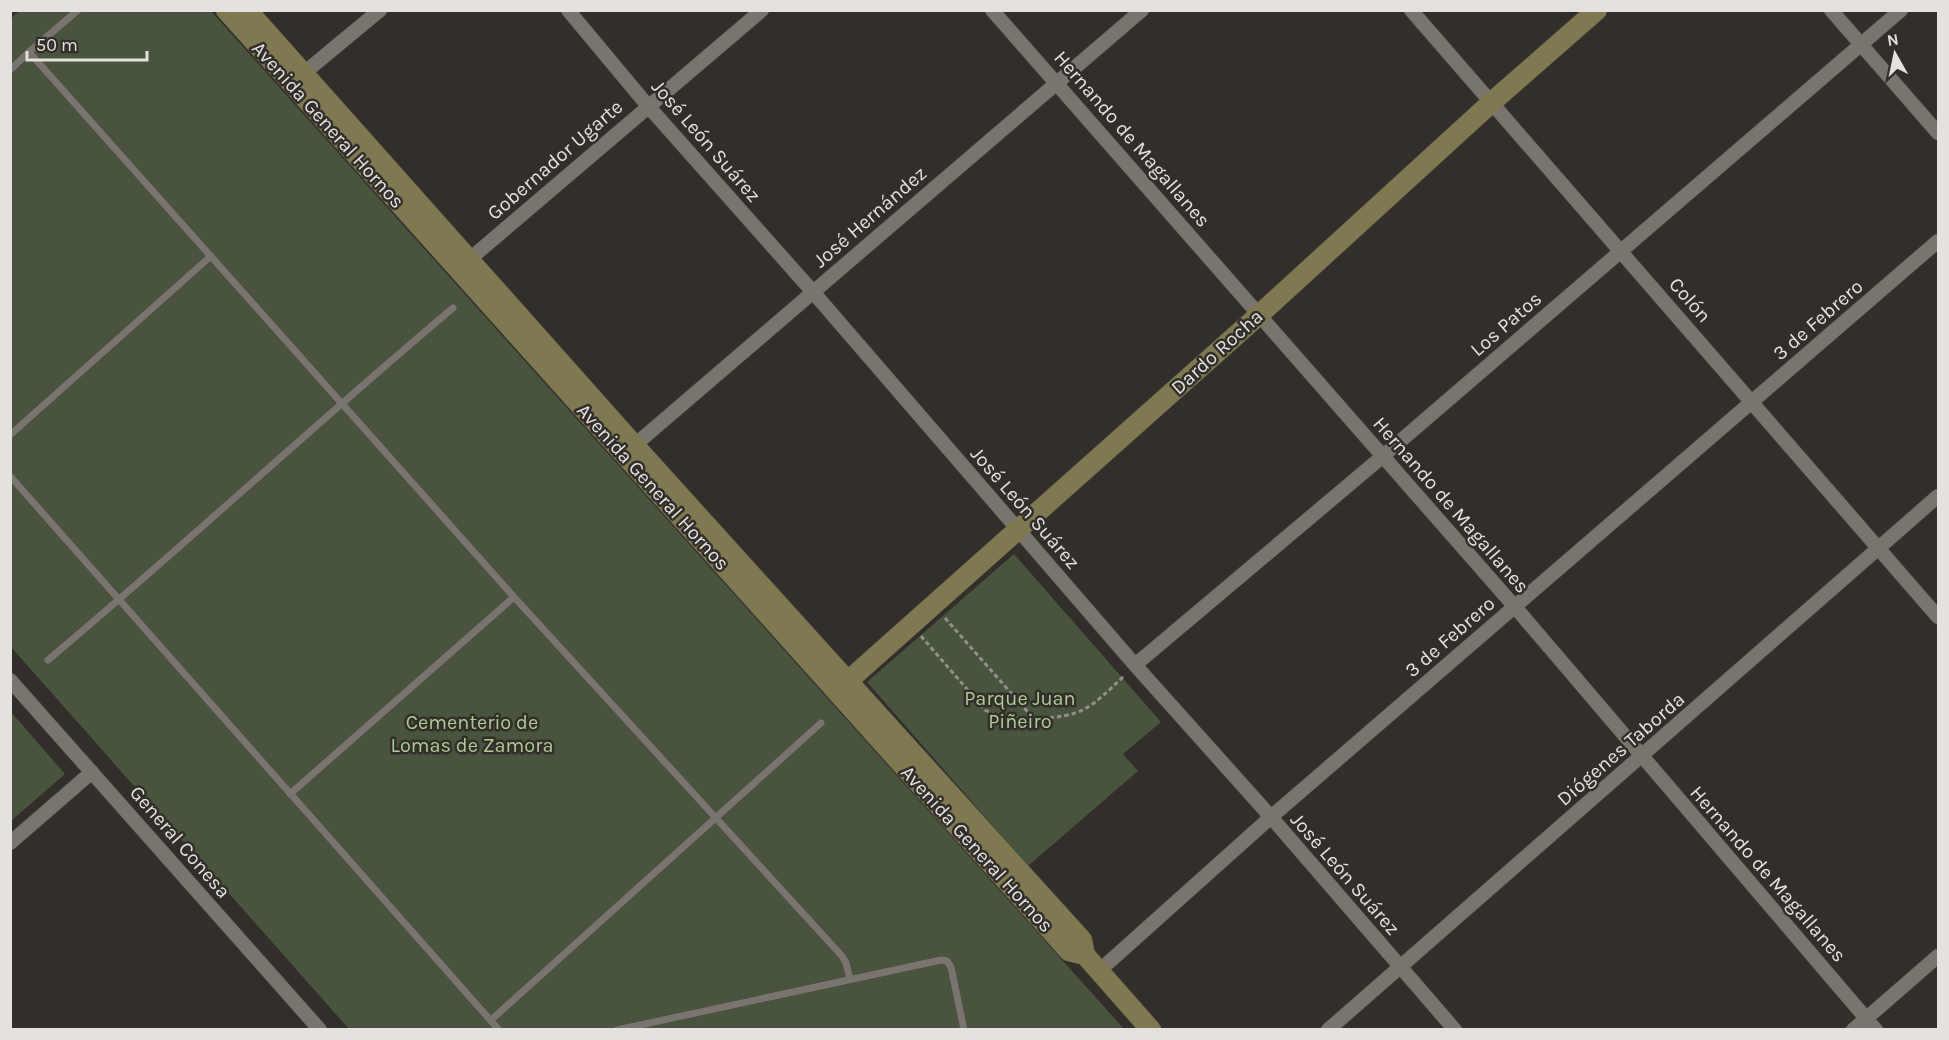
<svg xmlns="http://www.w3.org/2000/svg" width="1949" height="1040" font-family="Karla,sans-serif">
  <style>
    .green { fill: #48543d }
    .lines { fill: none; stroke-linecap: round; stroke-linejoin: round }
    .lane-casing { stroke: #4f4b46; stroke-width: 8 }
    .street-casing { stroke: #4f4b46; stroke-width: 15 }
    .secondary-casing { stroke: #4f4b46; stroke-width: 21 }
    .path { stroke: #93908c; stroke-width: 3; stroke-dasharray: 4.5 3; stroke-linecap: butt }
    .lane { stroke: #79746e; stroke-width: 7 }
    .street { stroke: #79746e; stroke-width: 14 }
    .secondary { stroke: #7f7951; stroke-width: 20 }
    .labels { text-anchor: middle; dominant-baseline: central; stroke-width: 5; stroke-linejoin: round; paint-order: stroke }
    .street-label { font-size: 20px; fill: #e4e1de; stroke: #322e29 }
    .park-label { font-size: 20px; fill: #afc997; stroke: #322e29 }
  </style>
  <rect width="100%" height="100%" fill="#322e29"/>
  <path class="green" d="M 21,10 L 211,11 L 1124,1029 L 349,1029 L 11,647 L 10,19 Z
    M 1014,554 L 1161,722 L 1123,754 L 1138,771 L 1028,866 L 867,682 Z
    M 11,712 L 65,774 L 11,821 L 10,821 Z"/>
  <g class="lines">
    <defs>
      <path id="lane" d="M 29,52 L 514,597 L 842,956 L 846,963 L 850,979
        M 10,70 L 29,52 L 78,10
        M 10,435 L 211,256
        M 10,476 L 499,1030
        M 48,660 C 185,545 316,423 453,308
        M 290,794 L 514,597
        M 491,1020 L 821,723
        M 617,1030 L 941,960 L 947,961 L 951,967 L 964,1030"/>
      <path id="street" d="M 568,10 L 648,106 L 813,292 L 1135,665 L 1271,817 L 1455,1030
        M 992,10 L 1515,607 L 1876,1030
        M 1411,10 L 1938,617
        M 1831,10 L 1938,133
        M 298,78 L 380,10
        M 464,264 L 762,10
        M 629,450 L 1142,10
        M 1135,665 L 1383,456 L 1901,10
        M 10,680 L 320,1030
        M 10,843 L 92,772
        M 1099,971 L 1271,817 L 1938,241
        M 1328,1030 L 1938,496
        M 1853,1030 L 1938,956"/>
      <path id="secondary" d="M 226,10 L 1069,951 L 1085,955
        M 247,10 L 634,445 L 1082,940 L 1085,955 L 1151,1030
        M 839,689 L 1260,314 L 1492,102 L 1597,10"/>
    </defs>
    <use href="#lane" class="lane-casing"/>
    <use href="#street" class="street-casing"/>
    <use href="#secondary" class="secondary-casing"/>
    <path class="path" d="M 945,618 L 1034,719 C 1085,716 1089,709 1125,675
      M 921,636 L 985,710 L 1004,719 L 1034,719"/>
    <use href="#lane" class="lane"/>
    <use href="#street" class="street"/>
    <use href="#secondary" class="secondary"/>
  </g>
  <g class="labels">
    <g class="street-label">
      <text transform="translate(328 125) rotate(48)">Avenida General Hornos</text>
      <text transform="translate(1132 139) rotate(49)">Hernando de Magallanes</text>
      <text transform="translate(706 141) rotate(49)">José León Suárez</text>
      <text transform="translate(555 160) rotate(-41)">Gobernador Ugarte</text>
      <text transform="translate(870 217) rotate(-41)">José Hernández</text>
      <text transform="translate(1690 300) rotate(49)">Colón</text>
      <text transform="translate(1818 320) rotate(-41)">3 de Febrero</text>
      <text transform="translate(1506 324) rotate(-41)">Los Patos</text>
      <text transform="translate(1217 352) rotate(-42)">Dardo Rocha</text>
      <text transform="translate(653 487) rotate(48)">Avenida General Hornos</text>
      <text transform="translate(1451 505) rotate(49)">Hernando de Magallanes</text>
      <text transform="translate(1025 508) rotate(49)">José León Suárez</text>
      <text transform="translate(1450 637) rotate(-41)">3 de Febrero</text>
      <text transform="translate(1621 749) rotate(-41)">Diógenes Taborda</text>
      <text transform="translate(180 842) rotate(49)">General Conesa</text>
      <text transform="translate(977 849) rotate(48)">Avenida General Hornos</text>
      <text transform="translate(1345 874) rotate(49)">José León Suárez</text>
      <text transform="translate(1768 874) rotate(49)">Hernando de Magallanes</text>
    </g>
    <g class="park-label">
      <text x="1020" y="698">Parque Juan<tspan x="1020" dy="23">Piñeiro</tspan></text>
      <text x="472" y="722">Cementerio de<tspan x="472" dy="23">Lomas de Zamora</tspan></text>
    </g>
  </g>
  <rect width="1949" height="1040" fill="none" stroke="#e4e1de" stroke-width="24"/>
  <g transform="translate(1895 54) rotate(351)" stroke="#322e29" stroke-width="4.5" paint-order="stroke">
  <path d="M0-4.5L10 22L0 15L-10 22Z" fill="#e4e1de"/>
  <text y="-9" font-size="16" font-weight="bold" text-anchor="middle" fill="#e4e1de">N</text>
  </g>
  <path d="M27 51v9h120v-9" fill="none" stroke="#e4e1de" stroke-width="3"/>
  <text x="36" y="51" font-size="18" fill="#e4e1de" stroke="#322e29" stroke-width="4.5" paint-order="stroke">50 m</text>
</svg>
